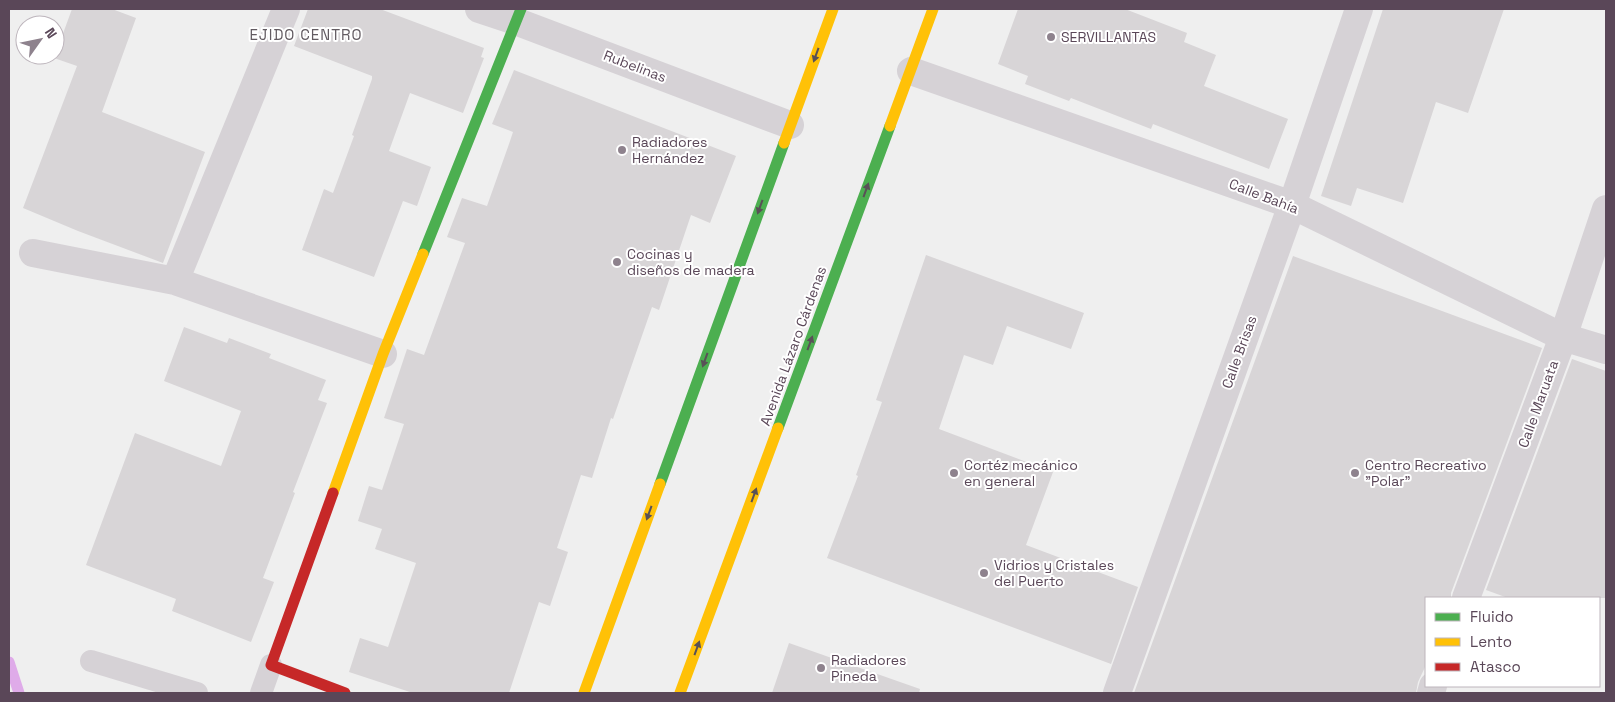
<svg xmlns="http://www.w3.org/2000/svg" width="1615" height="702" font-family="'Space Grotesk',sans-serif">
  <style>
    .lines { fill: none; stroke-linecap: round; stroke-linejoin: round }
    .stream { stroke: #dfabe9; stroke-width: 11 }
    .building { fill: #d8d5d7 }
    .lane { stroke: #d6d2d6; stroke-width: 22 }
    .street { stroke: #d6d2d6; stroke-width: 28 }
    .fast { stroke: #4caf50; stroke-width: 11 }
    .slow { stroke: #ffc107; stroke-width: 11 }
    .jam { stroke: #c62828; stroke-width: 11 }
    .oneway { fill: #595157 }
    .poi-dot { fill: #8e828d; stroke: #fff; stroke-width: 2 }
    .labels { text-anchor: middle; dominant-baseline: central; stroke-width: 4; stroke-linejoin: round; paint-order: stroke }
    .poi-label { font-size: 14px; fill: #5a4758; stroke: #fff; text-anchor: start }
    .street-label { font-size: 14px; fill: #5a4758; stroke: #fff }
    .neighbourhood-label { font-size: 15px; letter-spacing: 1px; fill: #625b61; stroke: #fff }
  </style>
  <rect width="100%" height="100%" fill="#efefef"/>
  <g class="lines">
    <path class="stream" d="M 9,662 L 19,693"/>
  </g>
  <path class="building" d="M 72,9 L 112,9 L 136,18 L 102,112 L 205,152 L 163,263 L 78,231 L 23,208 L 77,66 L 54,58 Z
    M 308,9 L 380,9 L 484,48 L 481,57 L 484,58 L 463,113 L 410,93 L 389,151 L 431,167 L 417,206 L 403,201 L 374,277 L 302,250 L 324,189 L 333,193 L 354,136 L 352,135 L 372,79 L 372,76 L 294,46 Z
    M 1018,9 L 1125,9 L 1187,33 L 1184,42 L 1216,55 L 1204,86 L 1288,119 L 1269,169 L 1153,124 L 1151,129 L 1071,98 L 1069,101 L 1025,84 L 1028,76 L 998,64 Z
    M 1383,9 L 1504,9 L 1468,113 L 1436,102 L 1403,203 L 1357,188 L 1351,206 L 1321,196 Z
    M 514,70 L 736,156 L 710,223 L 691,215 L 659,310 L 652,307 L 613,419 L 611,418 L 592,478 L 581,475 L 557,548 L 568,552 L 550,606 L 539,602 L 509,693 L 413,693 L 349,672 L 360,638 L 388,647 L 416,563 L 375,549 L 382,529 L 358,521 L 369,486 L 382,490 L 404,424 L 384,418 L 407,349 L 424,355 L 465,243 L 447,237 L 462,198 L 487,206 L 509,144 L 513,132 L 492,124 Z
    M 926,255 L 1084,313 L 1071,349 L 1007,326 L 993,365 L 964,355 L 939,429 L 1053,472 L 1026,545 L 1138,587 L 1111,664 L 827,558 L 858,476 L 856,475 L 882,402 L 876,400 Z
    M 1293,256 L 1542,348 L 1451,593 L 1451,598 L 1426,598 L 1426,665 L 1418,682 L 1416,693 L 1134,693 Z
    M 184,327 L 227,343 L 229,338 L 271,354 L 269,358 L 326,380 L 318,400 L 327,403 L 293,492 L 295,493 L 263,578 L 274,582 L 251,642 L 172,611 L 176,599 L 86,565 L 135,433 L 221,466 L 241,411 L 164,381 Z
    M 1572,359 L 1606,371 L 1606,598 L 1508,598 L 1486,590 Z
    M 789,643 L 920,689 L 919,693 L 772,693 Z"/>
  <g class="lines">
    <path class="lane" d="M 91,661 L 197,693
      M 261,693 L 271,665"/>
    <path class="street" d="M 479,9 L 515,21 L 790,125
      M 911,71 L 1292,205 L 1563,337 L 1606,350
      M 33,253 L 175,281 L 383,354
      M 175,281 L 286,9
      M 1466,598 L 1563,337 L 1606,209
      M 1117,693 L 1292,205 L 1359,9
      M 1431,693 L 1433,686"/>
    <path class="fast" d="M 423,254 L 521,9
      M 778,428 L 890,126
      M 660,484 L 784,143"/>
    <path class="slow" d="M 890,126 L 933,9
      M 784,143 L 833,9
      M 333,493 L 383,354 L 423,254
      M 584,693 L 660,484
      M 680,693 L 778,428"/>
    <path class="jam" d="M 333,493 L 271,665 L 345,693"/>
  </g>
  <defs><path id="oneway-solid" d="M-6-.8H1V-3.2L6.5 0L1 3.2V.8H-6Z" transform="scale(1.25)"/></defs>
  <g class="oneway">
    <use href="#oneway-solid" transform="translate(816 55) rotate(110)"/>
    <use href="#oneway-solid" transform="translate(866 190) rotate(-70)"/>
    <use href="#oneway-solid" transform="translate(760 207) rotate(110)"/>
    <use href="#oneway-solid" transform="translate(810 343) rotate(-70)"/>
    <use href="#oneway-solid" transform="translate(705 360) rotate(110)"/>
    <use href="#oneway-solid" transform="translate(754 495) rotate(-70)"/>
    <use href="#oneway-solid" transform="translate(649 513) rotate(110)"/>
    <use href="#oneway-solid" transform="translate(697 648) rotate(-70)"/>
  </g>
  <g class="poi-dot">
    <circle cx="1051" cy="37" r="5"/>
    <circle cx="622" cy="150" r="5"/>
    <circle cx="617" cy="262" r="5"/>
    <circle cx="954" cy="473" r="5"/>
    <circle cx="1355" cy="473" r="5"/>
    <circle cx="984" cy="573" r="5"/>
    <circle cx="821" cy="668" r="5"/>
  </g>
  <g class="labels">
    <g class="poi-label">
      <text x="1061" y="37">SERVILLANTAS</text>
      <text x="632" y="142">Radiadores<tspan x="632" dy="16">Hernández</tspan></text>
      <text x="627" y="254">Cocinas y<tspan x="627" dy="16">diseños de madera</tspan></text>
      <text x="964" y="465">Cortéz mecánico<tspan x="964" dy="16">en general</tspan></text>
      <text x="1365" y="465">Centro Recreativo<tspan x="1365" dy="16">"Polar"</tspan></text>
      <text x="994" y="565">Vidrios y Cristales<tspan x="994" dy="16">del Puerto</tspan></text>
      <text x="831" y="660">Radiadores<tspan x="831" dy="16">Pineda</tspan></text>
    </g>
    <g class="street-label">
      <text transform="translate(635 66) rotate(21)">Rubelinas</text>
      <text transform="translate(1264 196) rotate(21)">Calle Bahía</text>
      <text transform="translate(793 346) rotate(-70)">Avenida Lázaro Cárdenas</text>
      <text transform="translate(1239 352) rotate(-70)">Calle Brisas</text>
      <text transform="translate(1538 404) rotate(-70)">Calle Maruata</text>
    </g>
    <g class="neighbourhood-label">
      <text x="306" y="34">EJIDO CENTRO</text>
    </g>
  </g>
  <rect width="1615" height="702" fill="none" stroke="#5a4758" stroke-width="20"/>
  <rect x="1425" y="597" width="175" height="90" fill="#ffffff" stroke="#bdb5bc"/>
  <rect x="1435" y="613" width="25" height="8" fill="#4caf50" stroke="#bdb5bc"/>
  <text x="1470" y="622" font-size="15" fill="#5a4758">Fluido</text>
  <rect x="1435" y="638" width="25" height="8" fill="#ffc107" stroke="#bdb5bc"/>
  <text x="1470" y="647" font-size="15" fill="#5a4758">Lento</text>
  <rect x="1435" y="663" width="25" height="8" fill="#c62828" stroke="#bdb5bc"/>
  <text x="1470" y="672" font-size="15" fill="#5a4758">Atasco</text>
  <g transform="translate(40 40) rotate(57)"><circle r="24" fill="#ffffff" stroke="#bdb5bc"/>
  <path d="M0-4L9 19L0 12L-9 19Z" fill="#8e828d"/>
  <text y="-8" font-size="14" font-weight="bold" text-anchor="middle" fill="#5a4758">N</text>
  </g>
</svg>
